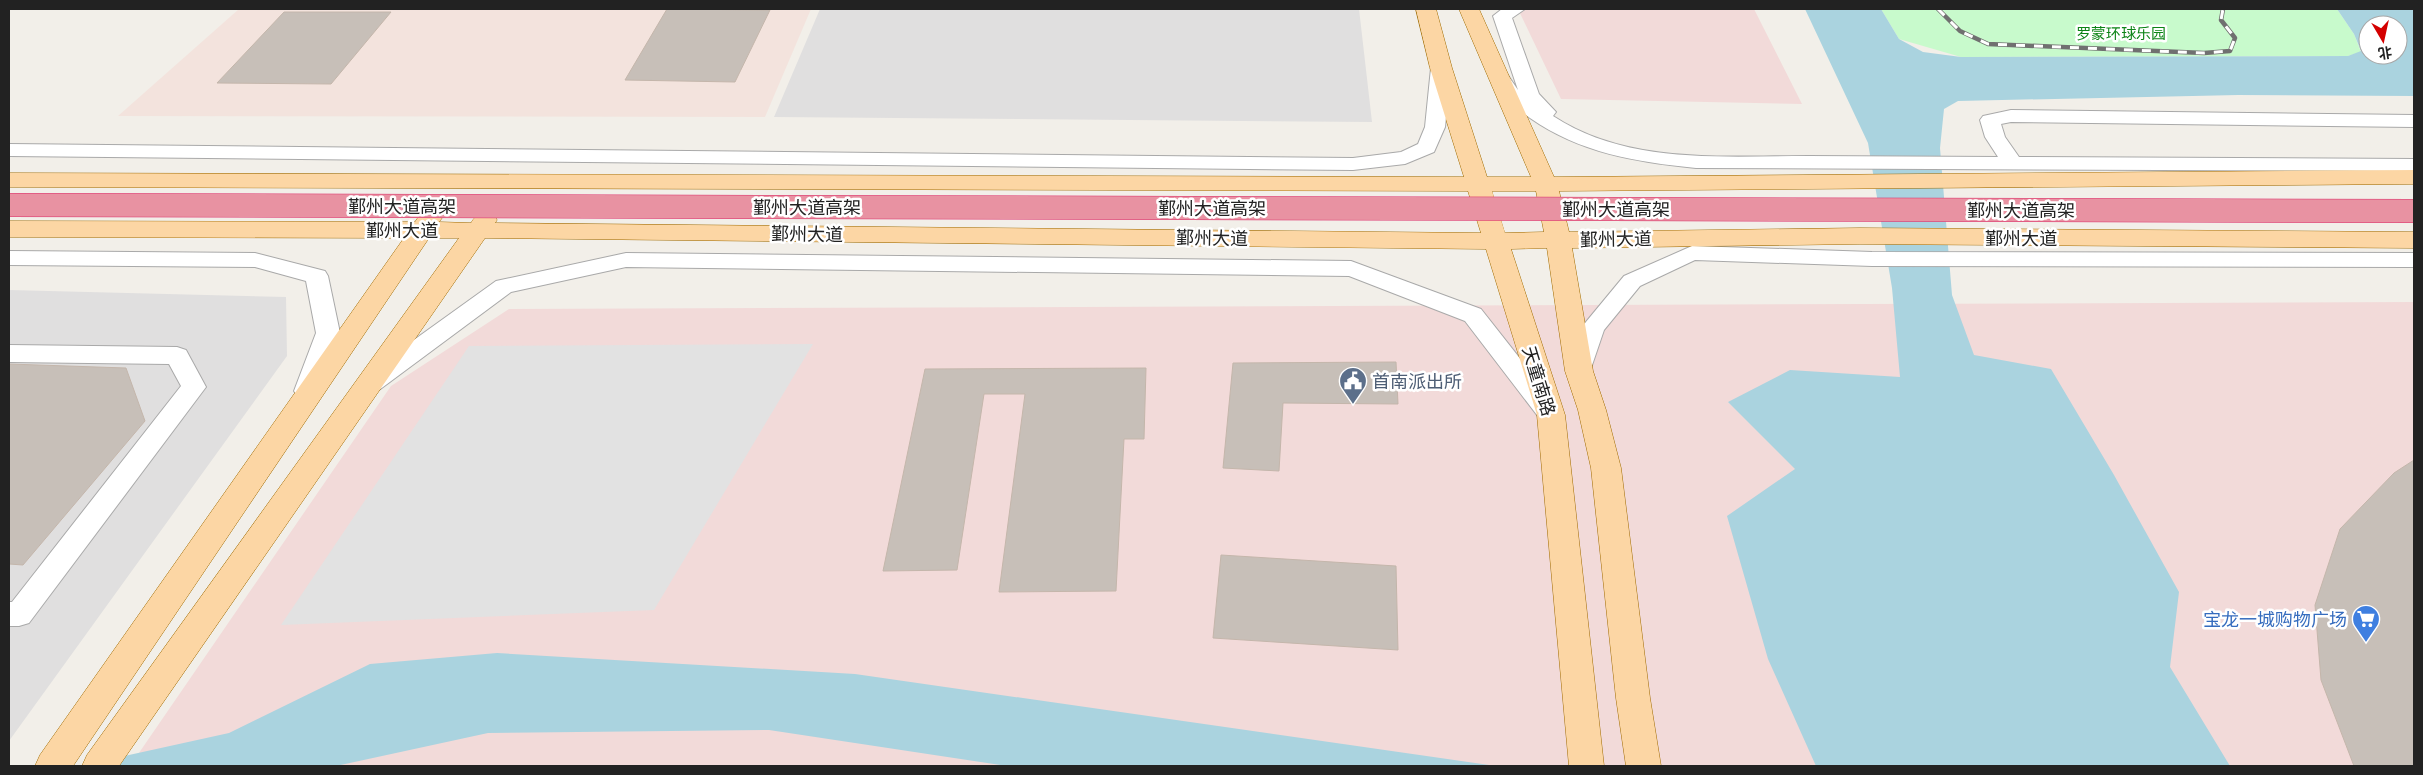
<svg xmlns="http://www.w3.org/2000/svg" width="2423" height="775" font-family="'Archivo Narrow','Noto Sans SC',sans-serif">
  <style>
    .residential { fill: #e0dfdf }
    .commercial { fill: #f2dad9 }
    .military { fill: #f3e3dd }
    .park { fill: #c8facc }
    .parking { fill: #e2e2e2 }
    .water { fill: #aad3df; fill-rule: evenodd }
    .building { fill: #c7bfb8; stroke: #c4b6ab }
    .lines { fill: none; stroke-linecap: round; stroke-linejoin: round }
    .minor-casing { stroke: #a9a9a9; stroke-width: 2 }
    .major-casing { stroke: #a06b00; stroke-width: 1 }
    .minor { fill: #fff; fill-rule: evenodd }
    .major { fill: #fcd6a4; fill-rule: evenodd }
    .rail-casing { stroke: #707070; stroke-width: 4.5 }
    .rail { stroke: #fff; stroke-width: 3; stroke-dasharray: 9; stroke-linecap: butt }
    .highway-bridge-casing { stroke: #dc2a67; stroke-width: 24; stroke-linecap: butt }
    .highway-bridge { stroke: #e892a2; stroke-width: 23 }
    .labels { text-anchor: middle; dominant-baseline: central; stroke-width: 5; stroke-linejoin: round; paint-order: stroke }
    .far-park-label { font-size: 15px; fill: #0c8416; stroke: #fff }
    .street-label { font-size: 18px; fill: #222; stroke: #fff }
    .service-label { font-size: 18px; fill: #4e5e75; stroke: #fff; text-anchor: start }
    .shop-label { font-size: 18px; fill: #366cbe; stroke: #fff; text-anchor: end }
  </style>
  <rect width="100%" height="100%" fill="#f2efe9"/>
  <path class="residential" d="M 820,9 L 1359,9 L 1372,122 L 774,117 Z
    M 9,290 L 286,297 L 287,356 L 9,741 Z"/>
  <path class="commercial" d="M 1518,9 L 1754,9 L 1802,104 L 1561,99 Z
    M 2414,302 L 2414,766 L 130,766 L 391,386 L 509,309 Z"/>
  <path class="military" d="M 239,9 L 811,9 L 765,117 L 118,116 Z"/>
  <path class="park" d="M 1881,9 L 2337,9 L 2354,34 L 2361,52 L 2348,56 L 1961,57 L 1899,39 Z"/>
  <path class="parking" d="M 813,344 L 654,610 L 281,625 L 469,346 Z"/>
  <path class="water" d="M 1805,9 L 1881,9 L 1899,39 L 1923,52 L 1961,57 L 2348,56 L 2361,51 L 2354,34 L 2337,9 L 2414,9 L 2414,96 L 2238,95 L 1958,101 L 1944,109 L 1940,148 L 1952,295 L 1974,355 L 2051,369 L 2114,475 L 2179,592 L 2170,667 L 2230,766 L 1816,766 L 1768,659 L 1727,516 L 1795,469 L 1728,402 L 1790,370 L 1900,377 L 1892,288 L 1868,143 ZM 2368,25 L 2398,25 L 2398,55 L 2368,55 Z
    M 497,653 L 855,674 L 1496,766 L 1007,766 L 769,730 L 488,733 L 336,766 L 79,766 L 229,733 L 370,664 Z"/>
  <path class="building" d="M 667,9 L 770,10 L 735,82 L 625,80 Z
    M 284,12 L 391,12 L 331,84 L 217,83 Z
    M 1396,362 L 1398,404 L 1283,403 L 1279,471 L 1223,468 L 1233,363 Z
    M 9,364 L 126,368 L 145,421 L 23,565 L 9,564 Z
    M 1146,368 L 1144,439 L 1124,439 L 1116,591 L 999,592 L 1025,394 L 984,394 L 957,570 L 883,571 L 925,369 Z
    M 2414,460 L 2414,766 L 2354,766 L 2321,680 L 2315,605 L 2340,529 L 2394,473 Z
    M 1221,555 L 1396,566 L 1398,650 L 1213,638 Z"/>
  <g class="lines">
    <defs>
      <path id="minor" d="M 1502,9 L 1525,9 L 1512,18 L 1539,94 L 1556,112 L 1553,116 C 1627,165 1724,156 1808,156 C 1871,156 1935,157 1998,157 L 1985,137 L 1980,120 L 1983,116 L 2011,110 L 2414,115 L 2414,127 L 2011,122 L 2001,124 L 2005,137 L 2019,157 L 2414,159 L 2414,171 L 1696,168 C 1636,162 1580,153 1530,118 C 1514,107 1499,96 1490,78 L 1493,74 L 1500,72 L 1507,74 L 1518,90 L 1493,16 Z
        M 1441,62 L 1448,64 L 1451,68 L 1445,127 L 1434,152 L 1405,164 L 1353,170 L 9,156 L 9,144 L 1353,158 L 1401,152 L 1418,144 L 1425,127 L 1431,68 L 1434,64 Z
        M 1692,246 L 1872,252 L 2414,253 L 2414,267 L 1872,266 L 1695,260 L 1640,286 L 1604,330 L 1588,377 L 1579,380 L 1570,377 L 1567,371 L 1581,328 L 1624,276 Z
        M 9,251 L 255,253 L 325,271 L 328,276 L 340,333 L 320,391 L 316,397 L 307,400 L 298,397 L 294,391 L 316,333 L 306,281 L 255,267 L 9,265 Z
        M 626,253 L 1351,261 L 1481,309 L 1562,412 L 1558,419 L 1549,421 L 1540,419 L 1465,321 L 1349,276 L 626,267 L 511,292 L 379,390 L 370,393 L 361,390 L 358,384 L 361,378 L 496,281 Z
        M 9,345 L 177,347 L 186,350 L 206,387 L 29,623 L 19,626 L 9,626 L 9,602 L 12,602 L 181,386 L 169,364 L 9,362 Z"/>
      <path id="major" d="M 1416,9 L 1436,9 L 1452,68 L 1487,177 L 1531,177 L 1459,9 L 1479,9 L 1554,177 L 2414,170 L 2414,184 L 1559,191 L 1569,232 L 1860,228 L 2414,232 L 2414,248 L 1860,244 L 1572,248 L 1593,371 L 1606,410 L 1621,468 L 1650,698 L 1661,766 L 1626,766 L 1616,698 L 1591,468 L 1578,410 L 1565,371 L 1547,248 L 1511,249 L 1565,415 L 1604,766 L 1569,766 L 1537,415 L 1486,249 L 485,238 L 119,766 L 82,766 L 87,755 L 459,238 L 429,238 L 73,766 L 35,766 L 40,755 L 404,238 L 9,237 L 9,221 L 415,222 L 421,213 L 430,210 L 439,213 L 442,218 L 439,222 L 471,223 C 477,213 482,212 494,215 L 497,220 L 495,223 L 1481,233 L 1468,191 L 9,187 L 9,173 L 1464,177 L 1430,68 ZM 1492,191 L 1536,191 L 1544,232 L 1505,233 Z"/>
    </defs>
    <use href="#minor" class="minor-casing"/>
    <use href="#major" class="major-casing"/>
    <use href="#minor" class="minor"/>
    <use href="#major" class="major"/>
    <defs>
      <path id="rail" d="M 1938,9 L 1960,31 L 1988,44 L 2204,53 L 2230,51 L 2235,38 L 2221,20 L 2223,9"/>
    </defs>
    <use href="#rail" class="rail-casing"/>
    <use href="#rail" class="rail"/>
    <defs>
      <path id="highway-bridge" d="M 9,205 L 2414,211"/>
    </defs>
    <use href="#highway-bridge" class="highway-bridge-casing"/>
    <use href="#highway-bridge" class="highway-bridge"/>
  </g>
  <defs>
    <symbol id="civic-pin" viewBox="-11 -11 22 30"><path d="M0 17L-7.5 6A9.5 9.5 0 1 1 7.5 6Z" fill="#5c6f8a" stroke="#fff"/><path d="M-.6-6.5H3V-4.5H.6V-3L4-1V1h2V6H-6V1h2V-1L-.6-3ZM-1.2 2.5V6h2.4V2.5Z" fill="#fff"/></symbol>
    <symbol id="supermarket-pin" viewBox="-11 -11 22 30"><path d="M0 17L-7.5 6A9.5 9.5 0 1 1 7.5 6Z" fill="#3f7fe0" stroke="#fff"/><path d="M-6-5.5h2.5l.6 2H6L4.5 2H-2.5L-4.4-4H-6ZM-1.5 3.2a1.3 1.3 0 1 0 .1 0ZM3 3.2a1.3 1.3 0 1 0 .1 0Z" fill="#fff"/></symbol>
  </defs>
  <g fill-rule="evenodd">
    <use href="#civic-pin" x="1337" y="365" width="32" height="43"/>
    <use href="#supermarket-pin" x="2350" y="603" width="32" height="43"/>
  </g>
  <g class="labels">
    <g class="far-park-label">
      <text x="2121" y="33">罗蒙环球乐园</text>
    </g>
    <g class="street-label">
      <text x="402" y="206">鄞州大道高架</text>
      <text x="807" y="207">鄞州大道高架</text>
      <text x="1212" y="208">鄞州大道高架</text>
      <text x="1616" y="209">鄞州大道高架</text>
      <text x="2021" y="210">鄞州大道高架</text>
      <text x="402" y="230">鄞州大道</text>
      <text transform="translate(807 234) rotate(1)">鄞州大道</text>
      <text transform="translate(1212 238) rotate(1)">鄞州大道</text>
      <text x="2021" y="238">鄞州大道</text>
      <text transform="translate(1616 239) rotate(-1)">鄞州大道</text>
      <text transform="translate(1539 381) rotate(73)">天童南路</text>
    </g>
    <g class="service-label">
      <text x="1372" y="381">首南派出所</text>
    </g>
    <g class="shop-label">
      <text x="2347" y="619">宝龙一城购物广场</text>
    </g>
  </g>
  <rect width="2423" height="775" fill="none" stroke="#222222" stroke-width="20"/>
  <g transform="translate(2383 40) rotate(171)"><circle r="24" fill="#ffffff" stroke="#a7a7a7"/>
  <path d="M0-4L9 19L0 12L-9 19Z" fill="#d40000"/>
  <text y="-8" font-size="14" font-weight="bold" text-anchor="middle" fill="#222222">北</text>
  </g>
</svg>
